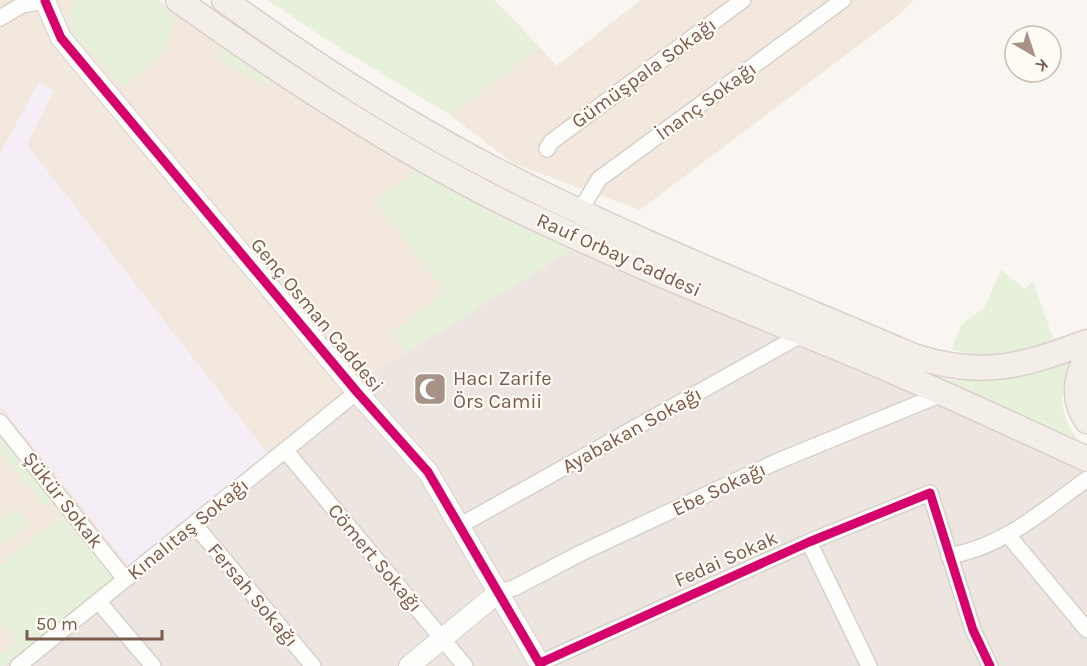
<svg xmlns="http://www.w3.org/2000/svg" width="1087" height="666" font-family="Karla,sans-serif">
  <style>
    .residential { fill: #f2e8de }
    .industrial { fill: #ede5e0 }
    .education { fill: #f6eef6 }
    .green { fill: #e7f0db }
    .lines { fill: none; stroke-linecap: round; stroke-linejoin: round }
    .minor-casing { stroke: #d7d1cb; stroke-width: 18 }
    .tertiary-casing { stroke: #d7d1cb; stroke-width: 22 }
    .primary-casing { stroke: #dad1cc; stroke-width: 27 }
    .minor { stroke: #fefefd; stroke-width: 15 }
    .tertiary { stroke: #fefefd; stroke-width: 20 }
    .primary { stroke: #f3eee8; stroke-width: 24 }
    .cycleway-casing { stroke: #fffaf3; stroke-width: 13 }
    .cycleway { stroke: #d6006c; stroke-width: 9 }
    .labels { text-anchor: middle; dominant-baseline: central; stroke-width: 4.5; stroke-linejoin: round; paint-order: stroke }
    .street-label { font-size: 20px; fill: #7a5c4d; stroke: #fffaf3 }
    .poi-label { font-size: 20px; fill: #7a5c4d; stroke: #fffaf3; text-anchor: start }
  </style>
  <rect width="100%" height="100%" fill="#f9f5f0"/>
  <path class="residential" d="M 0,0 L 158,0 L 220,43 L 576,247 L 346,390 L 5,666 L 0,666 Z
    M 641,0 L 914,0 L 899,15 L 640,210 L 514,164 L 450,115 L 540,47 L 556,66 Z"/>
  <path class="industrial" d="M 576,247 L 1087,465 L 1087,666 L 5,666 L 346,390 Z"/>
  <path class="education" d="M 39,82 L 54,91 L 27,145 L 268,454 L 129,566 L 0,405 L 0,153 Z"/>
  <path class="green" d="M 75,0 L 157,0 L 176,13 L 166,50 L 124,87 L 74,35 L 69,13 Z
    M 268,0 L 494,0 L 540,47 L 450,115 L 324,38 Z
    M 220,43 L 277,80 L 263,85 L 220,59 Z
    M 438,151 L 944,380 C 991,383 1030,378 1073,358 C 1060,394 1056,409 1079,442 L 562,217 L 501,187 Z
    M 421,167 L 576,247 L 406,353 L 391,334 L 445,291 L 375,201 Z
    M 1001,270 L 1025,289 L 1033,281 L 1053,338 C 1047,342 1040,348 1033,351 C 1015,359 969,357 952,349 L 961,325 L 984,308 Z
    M 0,435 L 52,500 L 44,506 L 0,451 Z
    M 16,508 L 29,523 L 0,546 L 0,520 Z
    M 61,516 L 114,578 L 5,666 L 0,666 L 0,655 L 17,641 L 0,619 L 0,565 Z"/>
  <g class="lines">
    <defs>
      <path id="minor" d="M 0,18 L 22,5 L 45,1
        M 547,149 L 551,142 L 743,0
        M 580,211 L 599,179 L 843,0
        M 0,422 L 125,579
        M 285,450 L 465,666
        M 194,524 L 313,666
        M 461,525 L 803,334
        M 1008,535 L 1087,630
        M 809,542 L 869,666
        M 949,556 C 1003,547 1044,510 1087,479
        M 499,592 L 514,588 L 581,553 L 776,462 L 942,394
        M 98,601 L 153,666
        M 540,663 L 809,542 L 930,493 L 973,630 L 990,666
        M 18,666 L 357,392"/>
      <path id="tertiary" d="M 45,1 L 61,38 L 357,392 L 428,472 L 541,666
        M 409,666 L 499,592"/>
      <path id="primary" d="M 178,0 C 291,81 419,165 546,223 C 650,272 756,314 862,358 C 938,390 1012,425 1087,459
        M 224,0 C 313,64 407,125 505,175 C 638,243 778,298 916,357 C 984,378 1022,366 1087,342
        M 1087,358 C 1074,379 1073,401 1087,421"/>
    </defs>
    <use href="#minor" class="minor-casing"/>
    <use href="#tertiary" class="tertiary-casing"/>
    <use href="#primary" class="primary-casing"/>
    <use href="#minor" class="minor"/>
    <use href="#tertiary" class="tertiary"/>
    <use href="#primary" class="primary"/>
    <defs>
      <path id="cycleway" d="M 45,1 L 61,38 L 357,392 L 428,472 L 541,666
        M 540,663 L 809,542 L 930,493 L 973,630 L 990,666"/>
    </defs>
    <use href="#cycleway" class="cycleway-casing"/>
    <use href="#cycleway" class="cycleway"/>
  </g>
  <defs>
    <symbol id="mosque-square" viewBox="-11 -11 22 22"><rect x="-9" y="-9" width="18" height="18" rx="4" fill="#a69286" stroke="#fffaf3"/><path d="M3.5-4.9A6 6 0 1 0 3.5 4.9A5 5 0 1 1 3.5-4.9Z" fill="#fff"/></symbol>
  </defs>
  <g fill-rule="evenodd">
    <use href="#mosque-square" x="411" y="370" width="38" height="38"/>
  </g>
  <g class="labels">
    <g class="street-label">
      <text transform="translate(644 73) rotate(-36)">Gümüşpala Sokağı</text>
      <text transform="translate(706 101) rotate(-36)">İnanç Sokağı</text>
      <text transform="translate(619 255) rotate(24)">Rauf Orbay Caddesi</text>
      <text transform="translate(317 315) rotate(50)">Genç Osman Caddesi</text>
      <text transform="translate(632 430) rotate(-29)">Ayabakan Sokağı</text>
      <text transform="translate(719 489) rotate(-25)">Ebe Sokağı</text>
      <text transform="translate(63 500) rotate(52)">Şükür Sokak</text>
      <text transform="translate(188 529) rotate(-39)">Kınalıtaş Sokağı</text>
      <text transform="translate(375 558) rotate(50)">Cömert Sokağı</text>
      <text transform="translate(726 559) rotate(-24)">Fedai Sokak</text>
      <text transform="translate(253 595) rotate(50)">Fersah Sokağı</text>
    </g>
    <g class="poi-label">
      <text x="453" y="378">Hacı Zarife<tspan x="453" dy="23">Örs Camii</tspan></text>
    </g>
  </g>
  <g transform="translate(1033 54) rotate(141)"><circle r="28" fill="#fffaf3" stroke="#cabbb1" stroke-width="1.5"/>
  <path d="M0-4.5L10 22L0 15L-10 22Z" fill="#a69286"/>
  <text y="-9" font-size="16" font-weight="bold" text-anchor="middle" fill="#7a5c4d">K</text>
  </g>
  <path d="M27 630v9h135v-9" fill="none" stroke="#7a5c4d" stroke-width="3"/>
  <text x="36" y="630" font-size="18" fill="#7a5c4d" stroke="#fffaf3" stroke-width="4.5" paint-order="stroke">50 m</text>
</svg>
